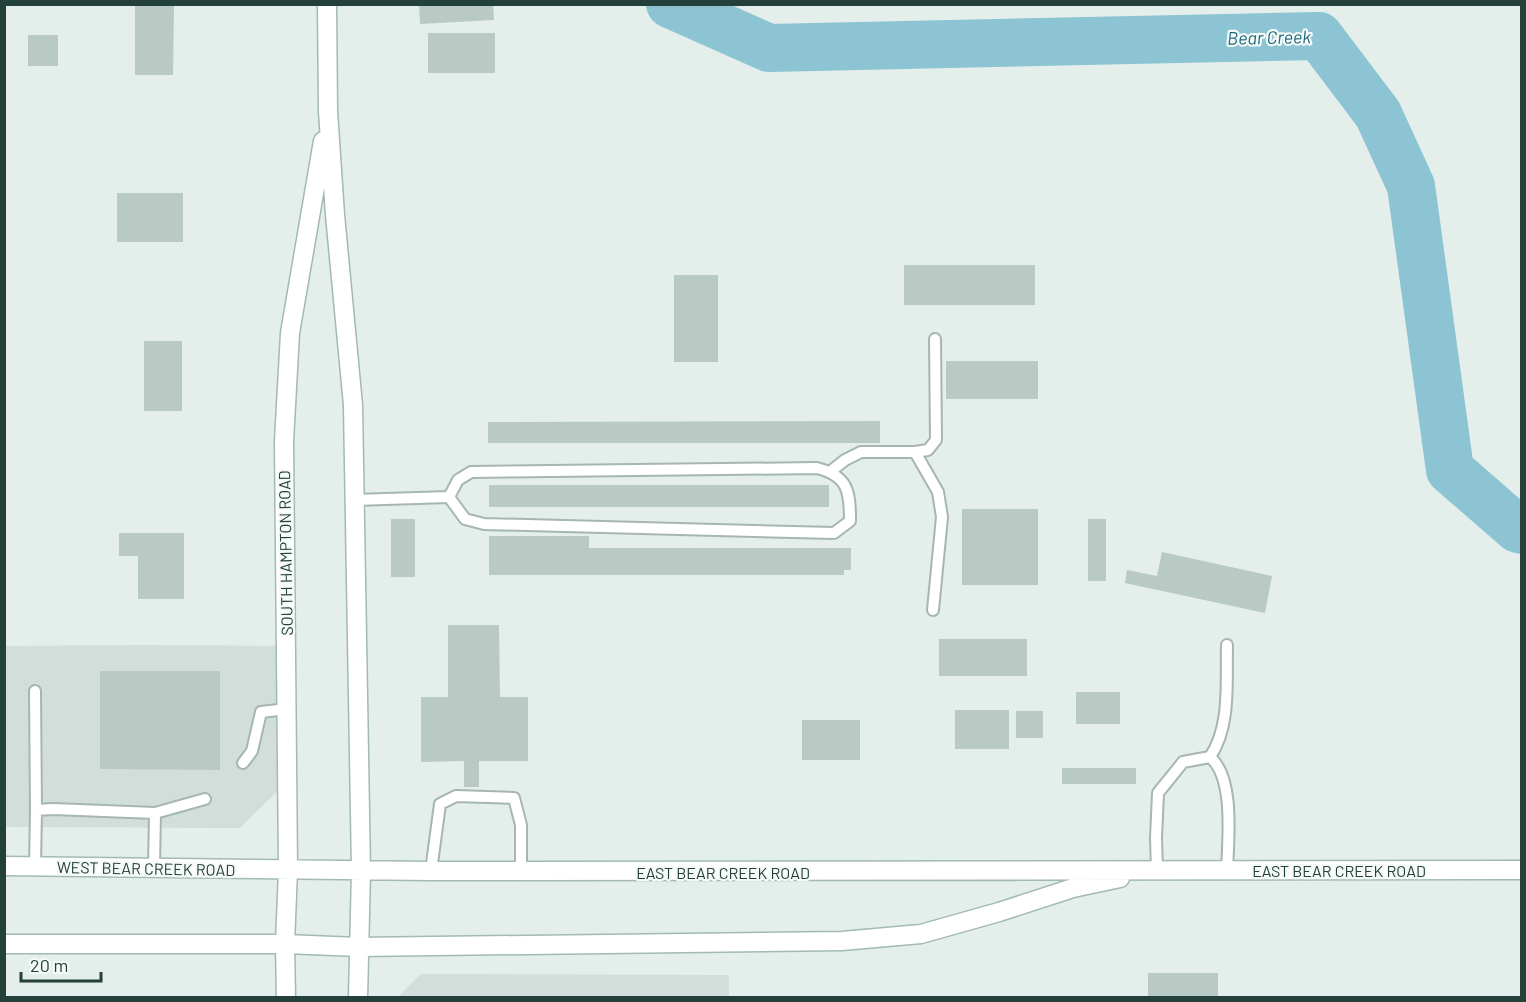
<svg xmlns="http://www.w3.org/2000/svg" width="1526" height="1002" font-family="Barlow,sans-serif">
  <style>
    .built { fill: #d2ded9 }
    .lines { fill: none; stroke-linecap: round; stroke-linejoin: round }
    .river { stroke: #8cc4d3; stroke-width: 48 }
    .building { fill: #b9c9c3 }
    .lane-casing { stroke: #a6b6b2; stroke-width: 14 }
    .secondary-casing { stroke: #a2bab3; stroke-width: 21 }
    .lane { stroke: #fff; stroke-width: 10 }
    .secondary { stroke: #fff; stroke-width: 18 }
    .labels { text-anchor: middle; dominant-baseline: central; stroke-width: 4.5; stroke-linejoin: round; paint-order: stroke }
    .street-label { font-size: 16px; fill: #23403a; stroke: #f5faf8 }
    .water-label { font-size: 18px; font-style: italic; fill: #1c687d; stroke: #f5faf8 }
  </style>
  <rect width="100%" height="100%" fill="#e4eeea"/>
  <path class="built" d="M 145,645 L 287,646 L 289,780 L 240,828 L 5,827 L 4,646 Z
    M 421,974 L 729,975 L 729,997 L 400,997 L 400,995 Z"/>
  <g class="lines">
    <path class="river" d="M 670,4 L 769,48 L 1319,36 L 1378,114 L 1411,186 L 1450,470 L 1518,529 L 1522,530"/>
  </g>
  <path class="building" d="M 135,4 L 174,4 L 173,75 L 135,75 Z
    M 419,4 L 493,4 L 494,20 L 420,24 Z
    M 428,33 L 495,33 L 495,73 L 428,73 Z
    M 28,35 L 58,35 L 58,66 L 28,66 Z
    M 117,193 L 183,193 L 183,242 L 117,242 Z
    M 904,265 L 1035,265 L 1035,305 L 904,305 Z
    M 674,275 L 718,275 L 718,362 L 674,362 Z
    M 144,341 L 182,341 L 182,411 L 144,411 Z
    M 946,361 L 1038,361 L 1038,399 L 946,399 Z
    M 880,421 L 880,443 L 488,443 L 488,422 Z
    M 489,485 L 829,485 L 829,507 L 489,507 Z
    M 962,509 L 1038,509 L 1038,585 L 962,585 Z
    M 391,519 L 415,519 L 415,577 L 391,577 Z
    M 1088,519 L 1106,519 L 1106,581 L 1088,581 Z
    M 119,533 L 184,533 L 184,599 L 138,599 L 138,556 L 119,556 Z
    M 489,536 L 589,536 L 589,548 L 851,548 L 851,570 L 844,570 L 844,575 L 489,575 Z
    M 1162,552 L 1272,576 L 1265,613 L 1125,583 L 1127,570 L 1157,576 Z
    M 448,625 L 499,625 L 500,697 L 528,697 L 528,761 L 479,761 L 479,787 L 464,787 L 464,761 L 421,762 L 421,697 L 448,697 Z
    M 939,639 L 1027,639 L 1027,676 L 939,676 Z
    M 100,671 L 220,671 L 220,770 L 100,769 Z
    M 1076,692 L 1120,692 L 1120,724 L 1076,724 Z
    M 955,710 L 1009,710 L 1009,749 L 955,749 Z
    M 1016,711 L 1043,711 L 1043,738 L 1016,738 Z
    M 802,720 L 860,720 L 860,760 L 802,760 Z
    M 1062,768 L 1136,768 L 1136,784 L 1062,784 Z
    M 1148,973 L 1218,973 L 1218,998 L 1148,998 Z"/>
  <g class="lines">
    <defs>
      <path id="lane" d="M 915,452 L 938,492 L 942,517 L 933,610
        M 831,471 L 845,460 L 861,452 L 915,452 L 928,450 L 936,440 L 935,339
        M 354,500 L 449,497 L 458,480 L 471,472 L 817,468 C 848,476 850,491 850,521 L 834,533 L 484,524 L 465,519 L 449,497
        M 35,691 L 36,810
        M 1210,757 C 1231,726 1226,682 1227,645
        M 243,763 L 252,751 L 261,712 L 287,709
        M 35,866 L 36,810 L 53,809 L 155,813
        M 154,867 L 155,813 L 205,799
        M 1157,870 L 1156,838 L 1158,793 L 1183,762 L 1210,757 C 1235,778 1228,840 1227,871
        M 431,871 L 440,804 L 456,796 L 514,798 L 521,825 L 521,871"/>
      <path id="secondary" d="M 327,4 L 328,111 L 335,215 L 353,405 L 361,871 L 358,998
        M 4,866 L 431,871 L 1522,870
        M 4,944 L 285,944 L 358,947 L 842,941 L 921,934 L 999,912 L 1073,888 L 1120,878
        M 286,998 L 285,944 L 288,870 L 284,441 L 290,333 L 323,141"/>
    </defs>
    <use href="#lane" class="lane-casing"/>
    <use href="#secondary" class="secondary-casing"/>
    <use href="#lane" class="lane"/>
    <use href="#secondary" class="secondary"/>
  </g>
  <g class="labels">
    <g class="street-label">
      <text transform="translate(285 553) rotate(-91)">SOUTH HAMPTON ROAD</text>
      <text transform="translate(146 868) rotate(1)">WEST BEAR CREEK ROAD</text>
      <text x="1339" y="870">EAST BEAR CREEK ROAD</text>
      <text x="723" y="872">EAST BEAR CREEK ROAD</text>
    </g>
    <g class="water-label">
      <text transform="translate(1269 37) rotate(-1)">Bear Creek</text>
    </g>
  </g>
  <rect width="1526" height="1002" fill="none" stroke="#23403a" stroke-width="12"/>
  <path d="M21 972v9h80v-9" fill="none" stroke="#23403a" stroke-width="3"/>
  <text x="30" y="972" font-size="18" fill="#23403a" stroke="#f5faf8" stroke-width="4.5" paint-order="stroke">20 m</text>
</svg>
